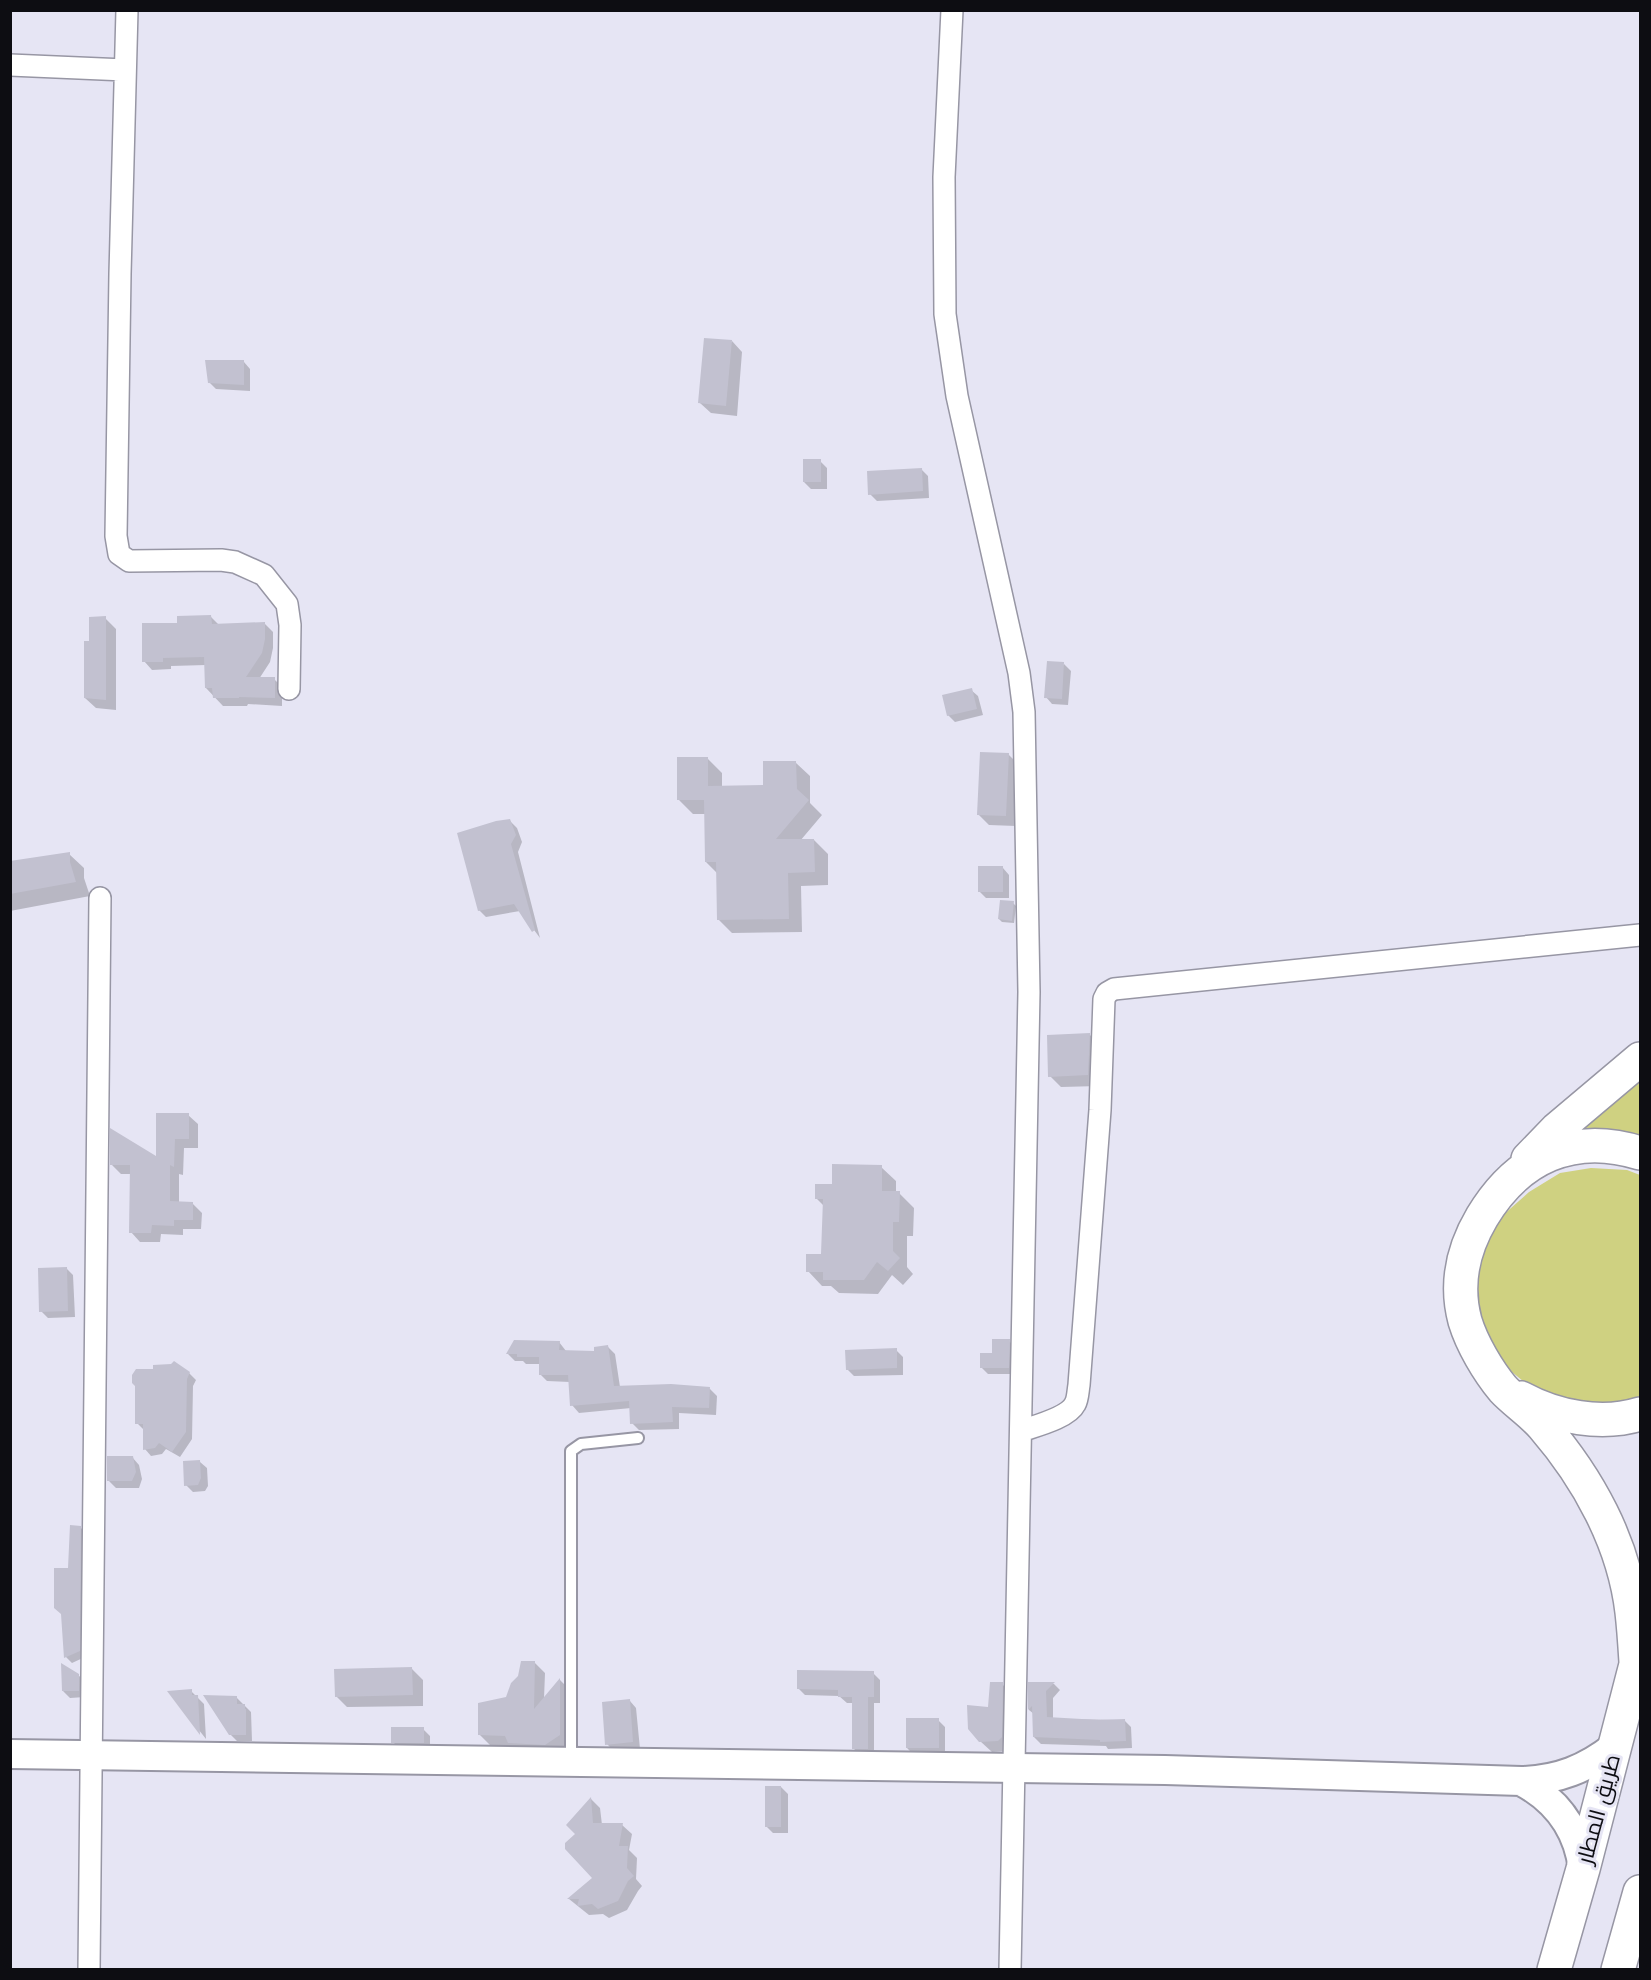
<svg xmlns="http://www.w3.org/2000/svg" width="1651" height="1980" font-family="Jost,Cairo,sans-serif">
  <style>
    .green { fill: #cfd181 }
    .shadow { fill: #0003 }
    .building { fill: #c2c1d0 }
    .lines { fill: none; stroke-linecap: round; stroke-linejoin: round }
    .lane-casing { stroke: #9796a4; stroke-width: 14 }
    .street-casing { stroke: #9796a4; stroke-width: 24 }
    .secondary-casing { stroke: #9796a4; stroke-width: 32 }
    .highway-casing { stroke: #9796a4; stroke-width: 36 }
    .lane { stroke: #fff; stroke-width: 10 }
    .street { stroke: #fff; stroke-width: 21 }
    .secondary { stroke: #fff; stroke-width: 28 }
    .highway { stroke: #fff; stroke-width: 33 }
    .labels { text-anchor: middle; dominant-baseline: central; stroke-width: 6; stroke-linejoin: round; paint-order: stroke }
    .street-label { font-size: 22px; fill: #0d0d12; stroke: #e6e5f4 }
  </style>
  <rect width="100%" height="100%" fill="#e6e5f4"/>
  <path class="green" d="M 1640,1077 L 1640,1139 L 1572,1130 Z
    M 1591,1168 L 1627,1170 L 1640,1175 L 1640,1405 L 1606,1412 L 1534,1390 L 1512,1372 L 1491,1347 L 1478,1306 L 1478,1275 L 1484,1249 L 1502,1216 L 1529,1192 L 1560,1173 Z"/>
  <path class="shadow" d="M 732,341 L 742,352 L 737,416 L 711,413 L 700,403 Z
    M 244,362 L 250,369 L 250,391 L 216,389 L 209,382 Z
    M 820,461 L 827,468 L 827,489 L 811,489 L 804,482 Z
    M 921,469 L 928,476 L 929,498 L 877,501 L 870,494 Z
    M 211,617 L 219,625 L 265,624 L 273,632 L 273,648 L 270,662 L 259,679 L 274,679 L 282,687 L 282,706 L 248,704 L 247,706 L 223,706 L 206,688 L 206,665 L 171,666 L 171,669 L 152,670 L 144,661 L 179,624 Z
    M 105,618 L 116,629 L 116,710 L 96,708 L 85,698 Z
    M 1064,664 L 1071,671 L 1068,705 L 1052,704 L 1046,697 Z
    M 971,690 L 978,696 L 983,715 L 955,722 L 948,715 Z
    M 1008,754 L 1019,765 L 1016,826 L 989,825 L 978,814 Z
    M 708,759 L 722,773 L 722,787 L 764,787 L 796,763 L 810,776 L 810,803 L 822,815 L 800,841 L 814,840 L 828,854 L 828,885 L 801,886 L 802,932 L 732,933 L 718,919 L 717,873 L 706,862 L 706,814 L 693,814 L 679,800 Z
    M 510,821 L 517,828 L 522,842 L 518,852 L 540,938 L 520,911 L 486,917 L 479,910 Z
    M 69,854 L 84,868 L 84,878 L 90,896 L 10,911 L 10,862 Z
    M 1003,868 L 1009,875 L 1009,898 L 986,898 L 979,891 Z
    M 1013,903 L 1016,906 L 1014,923 L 1002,922 L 999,919 Z
    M 1089,1034 L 1100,1045 L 1099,1086 L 1061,1087 L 1050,1076 Z
    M 188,1115 L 198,1124 L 198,1148 L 184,1148 L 183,1175 L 179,1174 L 179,1203 L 192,1203 L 202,1213 L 201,1229 L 183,1229 L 183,1235 L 161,1234 L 160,1242 L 140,1242 L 131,1232 L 132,1174 L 121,1174 L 112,1165 L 157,1159 Z
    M 881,1167 L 896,1181 L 896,1193 L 899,1193 L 914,1208 L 913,1236 L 907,1236 L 907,1267 L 913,1274 L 903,1285 L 892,1275 L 878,1294 L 839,1293 L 831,1286 L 822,1286 L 808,1271 L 822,1256 L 824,1206 L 816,1198 L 833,1186 Z
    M 66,1268 L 73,1275 L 75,1317 L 48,1318 L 41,1311 Z
    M 1009,1341 L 1016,1348 L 1015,1374 L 988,1374 L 981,1367 Z
    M 559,1342 L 566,1351 L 596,1352 L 608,1347 L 615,1354 L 620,1387 L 710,1389 L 717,1396 L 716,1415 L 679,1413 L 679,1429 L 639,1430 L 632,1423 L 631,1408 L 579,1413 L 572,1405 L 570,1382 L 547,1381 L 540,1374 L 540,1364 L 526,1364 L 523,1361 L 515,1361 L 508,1354 Z
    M 896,1350 L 903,1357 L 903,1375 L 854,1376 L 847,1369 Z
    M 189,1373 L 196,1380 L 193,1386 L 192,1439 L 180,1457 L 166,1449 L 162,1454 L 151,1456 L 145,1449 L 145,1431 L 137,1423 Z
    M 132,1457 L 139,1465 L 142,1479 L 139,1488 L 116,1488 L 109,1481 Z
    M 200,1462 L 207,1468 L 208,1486 L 205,1491 L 193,1492 L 186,1485 Z
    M 80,1527 L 87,1534 L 85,1657 L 72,1663 L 66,1657 L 63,1615 L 69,1570 Z
    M 534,1662 L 545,1673 L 544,1699 L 560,1680 L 570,1690 L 570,1746 L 557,1755 L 520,1753 L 513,1746 L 490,1745 L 479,1734 Z
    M 412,1669 L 423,1680 L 423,1706 L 347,1707 L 336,1696 Z
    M 873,1673 L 880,1680 L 880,1703 L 874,1703 L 874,1756 L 861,1755 L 854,1749 L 854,1703 L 847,1703 L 839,1696 L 805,1695 L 798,1688 Z
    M 78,1675 L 86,1682 L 85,1697 L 70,1698 L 63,1691 Z
    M 1002,1684 L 1013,1695 L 1009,1751 L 992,1752 L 980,1741 L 990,1708 Z
    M 1030,1684 L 1054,1684 L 1060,1690 L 1053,1698 L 1053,1719 L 1124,1720 L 1131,1727 L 1132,1748 L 1108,1749 L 1106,1746 L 1041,1744 L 1034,1737 L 1034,1714 L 1029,1710 Z
    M 191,1691 L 204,1704 L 206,1739 L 169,1692 Z
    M 236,1697 L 251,1712 L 252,1741 L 237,1741 L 230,1734 Z
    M 630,1701 L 636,1708 L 640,1749 L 614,1751 L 607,1744 Z
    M 938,1720 L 945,1727 L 945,1755 L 914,1755 L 907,1748 Z
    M 423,1729 L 430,1736 L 430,1750 L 400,1749 L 393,1742 Z
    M 781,1787 L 788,1794 L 788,1833 L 773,1833 L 766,1826 Z
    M 591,1799 L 600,1808 L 602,1825 L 622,1825 L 632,1834 L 629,1850 L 637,1858 L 636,1879 L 642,1886 L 638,1891 L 627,1910 L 609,1918 L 603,1914 L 589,1915 L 569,1899 L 594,1878 L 577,1834 Z"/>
  <path class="building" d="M 704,338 L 732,340 L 726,406 L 698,403 Z
    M 205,360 L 244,360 L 244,385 L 208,383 Z
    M 803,459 L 821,459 L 821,482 L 803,482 Z
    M 922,468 L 923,491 L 868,495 L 867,471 Z
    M 211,615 L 212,624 L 265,622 L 265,639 L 262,653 L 246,677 L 275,677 L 275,698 L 239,697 L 239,698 L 213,698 L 212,688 L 205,688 L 204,657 L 163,658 L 163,662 L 142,662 L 142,623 L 177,623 L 177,616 Z
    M 106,616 L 106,700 L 84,698 L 84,641 L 89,641 L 89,617 Z
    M 1047,661 L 1064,662 L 1062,699 L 1044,698 Z
    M 972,688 L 977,709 L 947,716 L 942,695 Z
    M 980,752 L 1009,753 L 1006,816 L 977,815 Z
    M 677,757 L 708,757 L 708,786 L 763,785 L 763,761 L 796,761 L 797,789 L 809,800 L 776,839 L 814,839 L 815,872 L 788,873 L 789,919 L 717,920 L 716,862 L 705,862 L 704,800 L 677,800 Z
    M 510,819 L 516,835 L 511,844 L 535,930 L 532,932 L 514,904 L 478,911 L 457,833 L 496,821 Z
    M 70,852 L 70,862 L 76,882 L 10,894 L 10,861 Z
    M 978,866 L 1003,866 L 1003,892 L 978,892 Z
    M 1000,900 L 1014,901 L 1012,921 L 998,919 Z
    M 1090,1033 L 1088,1075 L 1048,1077 L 1047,1035 Z
    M 156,1113 L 189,1113 L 189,1139 L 175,1139 L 174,1167 L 170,1165 L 170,1201 L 193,1202 L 193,1220 L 174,1220 L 174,1226 L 152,1225 L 151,1233 L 129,1233 L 130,1165 L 110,1165 L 110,1128 L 156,1156 Z
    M 832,1164 L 882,1165 L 882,1191 L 900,1191 L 899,1222 L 893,1222 L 893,1251 L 900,1258 L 888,1271 L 877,1262 L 864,1280 L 823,1280 L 823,1272 L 806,1272 L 806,1254 L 821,1254 L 823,1199 L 815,1199 L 815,1184 L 832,1184 Z
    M 67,1267 L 68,1311 L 39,1312 L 38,1268 Z
    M 992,1339 L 1010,1339 L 1009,1368 L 980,1368 L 980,1353 L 992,1353 Z
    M 514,1340 L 560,1341 L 559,1350 L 594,1351 L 594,1347 L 608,1345 L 614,1386 L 671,1384 L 710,1387 L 709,1408 L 672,1407 L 673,1422 L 630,1424 L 629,1401 L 570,1406 L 568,1375 L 539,1375 L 539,1357 L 517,1357 L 517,1354 L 506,1354 Z
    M 897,1348 L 897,1368 L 846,1370 L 845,1350 Z
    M 174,1361 L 190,1372 L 187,1379 L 186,1432 L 172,1452 L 159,1443 L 155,1448 L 143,1450 L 143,1424 L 135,1424 L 135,1386 L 132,1383 L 132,1375 L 136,1369 L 153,1369 L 153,1365 L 171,1364 Z
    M 107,1456 L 133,1456 L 136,1472 L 132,1481 L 107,1481 Z
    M 200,1460 L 201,1478 L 198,1485 L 184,1486 L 183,1461 Z
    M 70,1525 L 81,1526 L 80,1651 L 64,1658 L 61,1614 L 54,1608 L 54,1568 L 68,1568 Z
    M 521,1661 L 535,1661 L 534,1709 L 560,1678 L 560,1735 L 545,1745 L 508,1743 L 505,1736 L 478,1735 L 478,1703 L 506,1697 L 511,1683 L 518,1676 Z
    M 61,1663 L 79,1674 L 79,1691 L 62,1691 Z
    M 412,1667 L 413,1695 L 335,1697 L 334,1669 Z
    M 797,1670 L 874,1671 L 874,1697 L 868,1697 L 868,1749 L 852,1749 L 852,1697 L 838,1697 L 838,1690 L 797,1689 Z
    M 990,1682 L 1003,1682 L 1002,1737 L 998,1741 L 979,1742 L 968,1729 L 967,1705 L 988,1707 Z
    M 1028,1682 L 1055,1682 L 1046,1691 L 1047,1717 L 1099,1720 L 1125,1719 L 1126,1741 L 1100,1742 L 1100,1740 L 1033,1737 L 1032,1706 L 1028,1710 Z
    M 192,1689 L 192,1695 L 198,1695 L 200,1735 L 167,1691 Z
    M 203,1695 L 237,1696 L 237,1704 L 245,1704 L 245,1709 L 246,1709 L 246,1735 L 229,1735 Z
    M 630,1699 L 633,1742 L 605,1745 L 602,1702 Z
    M 906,1718 L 939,1718 L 939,1748 L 906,1748 Z
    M 391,1727 L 424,1727 L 424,1743 L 391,1743 Z
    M 765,1786 L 781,1786 L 781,1827 L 765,1827 Z
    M 591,1797 L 593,1823 L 623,1823 L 619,1846 L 628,1846 L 627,1868 L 634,1876 L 628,1881 L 618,1901 L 598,1909 L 592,1904 L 577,1906 L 579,1899 L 567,1899 L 592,1878 L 565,1849 L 565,1843 L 575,1834 L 566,1825 Z"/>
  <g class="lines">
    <defs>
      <path id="lane" d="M 571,1762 L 571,1451 L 581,1444 L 638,1438"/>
      <path id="street" d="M 127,10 L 120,274 L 116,536 L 119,554 L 129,561 L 221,560 L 235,562 L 264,575 L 287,604 L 290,625 L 289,689
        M 952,10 L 944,177 L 945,314 L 957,396 L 1019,673 L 1024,712 L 1029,992 L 1010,1970
        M 10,65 L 125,70
        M 1021,1431 C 1035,1426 1068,1418 1075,1404 C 1078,1399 1078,1390 1079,1385 L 1100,1110 L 1104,999 L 1107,993 L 1114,989 L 1640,935
        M 89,1970 L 100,898"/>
      <path id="secondary" d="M 10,1754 L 1165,1770 L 1521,1781 C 1558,1780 1586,1769 1615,1746
        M 1521,1781 C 1557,1800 1578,1829 1583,1869"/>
      <path id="highway" d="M 1528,1159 L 1557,1129 L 1640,1059
        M 1521,1398 C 1556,1417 1601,1426 1640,1414
        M 1636,1662 C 1635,1646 1634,1629 1632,1612 C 1624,1543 1588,1478 1543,1426 C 1531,1412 1515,1402 1503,1389 C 1488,1371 1472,1344 1465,1321 C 1455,1284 1463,1249 1482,1217 C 1518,1157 1573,1132 1640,1153
        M 1554,1970 L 1583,1869 L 1640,1649
        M 1618,1970 L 1640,1892"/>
    </defs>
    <use href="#lane" class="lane-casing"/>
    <use href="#street" class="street-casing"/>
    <use href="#secondary" class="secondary-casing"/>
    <use href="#highway" class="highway-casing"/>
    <use href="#lane" class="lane"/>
    <use href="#street" class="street"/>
    <use href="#secondary" class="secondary"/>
    <use href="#highway" class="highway"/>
  </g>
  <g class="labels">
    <g class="street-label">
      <text transform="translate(1598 1809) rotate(-75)">طريق المطار</text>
    </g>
  </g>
  <rect width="1651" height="1980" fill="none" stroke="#0d0d12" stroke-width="24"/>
</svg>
